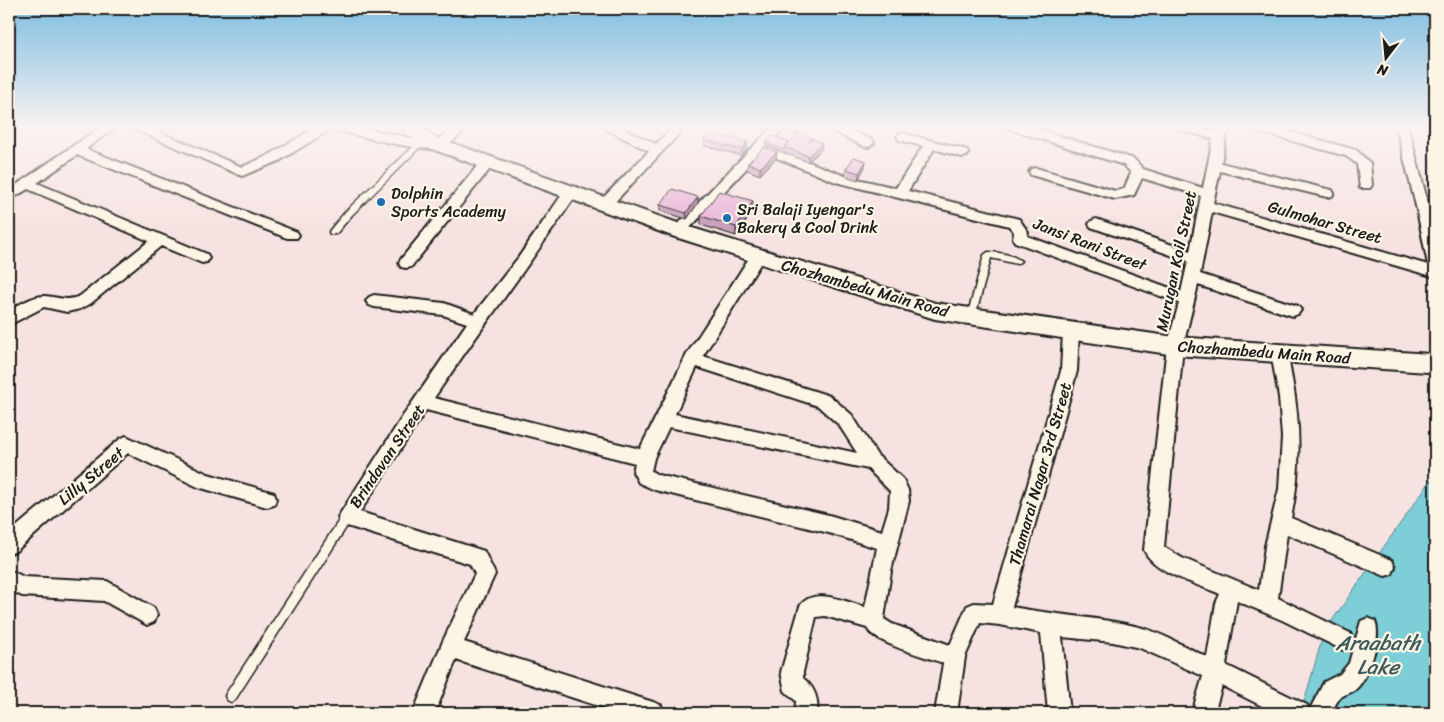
<svg xmlns="http://www.w3.org/2000/svg" width="1444" height="722" font-family="Sriracha,sans-serif">
  <style>
    .water { fill: #7dced7; stroke: #56878c }
    .lines { fill: none; stroke-linecap: round; stroke-linejoin: round }
    .lane-casing { stroke: #1c1c1c; stroke-width: 3 }
    .street-casing { stroke: #1c1c1c; stroke-width: 4 }
    .secondary-casing { stroke: #1c1c1c; stroke-width: 4 }
    .lane { fill: #fcf5e5; fill-rule: evenodd }
    .street { fill: #fcf5e5; fill-rule: evenodd }
    .secondary { fill: #fcf5e5; fill-rule: evenodd }
    .wall { fill: #c89ebb; stroke: #1c1c1c }
    .shaded-wall { fill: #a38198; stroke: #1c1c1c }
    .building { fill: #e9b8d9; stroke: #1c1c1c }
    .poi-dot { fill: #1f6fb2; stroke: #fcf5e5; stroke-width: 2 }
    .labels { text-anchor: middle; dominant-baseline: central; stroke-width: 4.5; stroke-linejoin: round; paint-order: stroke }
    .poi-label { font-size: 16px; fill: #1c1c1c; stroke: #fcf5e5; text-anchor: start }
    .street-label { font-size: 16px; fill: #1c1c1c; stroke: #fcf5e5 }
    .near-water-label { font-size: 21px; font-style: italic; fill: #3e5a5d; stroke: #fcf5e5 }
  </style>
  <rect width="100%" height="100%" fill="#f6e3e1"/>
  <filter id="ink" filterUnits="userSpaceOnUse"><feTurbulence type="fractalNoise" baseFrequency=".02" numOctaves="2"/><feDisplacementMap in="SourceGraphic" scale="10" xChannelSelector="R" yChannelSelector="G"/><feConvolveMatrix kernelMatrix="1 2 1 2 8 2 1 2 1" color-interpolation-filters="sRGB"/></filter>
  <g filter="url(#ink)">
    <path class="water" d="M 1435,474 L 1435,713 L 1301,713 L 1324,632 Z"/>
    <g class="lines">
      <defs>
        <path id="lane" d="M 418,142 L 422,142 L 423,144 L 352,215 L 336,234 L 330,234 L 329,232 L 330,230 L 346,211 Z
          M 988,252 C 998,252 1014,255 1021,261 L 1017,264 L 991,258 L 975,317 L 971,320 L 967,317 L 984,255 Z
          M 347,512 L 351,514 L 352,517 L 351,520 L 235,700 L 231,702 L 227,700 L 225,696 L 227,692 L 343,514 Z"/>
        <path id="street" d="M 102,126 L 117,126 L 86,149 L 297,232 L 299,235 L 297,238 L 287,238 L 77,155 L 37,183 L 207,254 L 209,258 L 207,262 L 202,263 L 161,246 L 90,304 L 80,309 L 67,312 L 44,307 L 9,325 L 9,311 C 18,305 34,295 45,296 C 58,297 67,302 80,296 L 149,241 L 28,189 L 9,200 L 9,190 Z
          M 127,126 L 145,126 L 242,167 L 269,155 L 318,126 L 353,126 L 420,140 L 437,141 L 455,126 L 469,126 L 445,148 C 423,153 356,135 331,129 L 279,161 L 242,176 Z
          M 600,126 L 617,126 L 656,144 L 671,129 L 675,128 L 681,132 L 610,207 L 600,207 L 598,204 L 600,201 L 649,151 Z
          M 773,126 L 786,126 L 768,146 L 845,176 L 896,188 L 923,146 L 899,140 L 897,137 L 899,134 L 903,133 L 967,150 L 968,153 L 967,156 L 962,157 L 934,149 L 908,191 L 1019,219 L 1028,232 L 1027,236 L 1181,292 L 1188,261 L 1091,227 L 1089,224 L 1091,221 L 1096,219 L 1190,251 L 1201,196 L 1142,178 L 1134,195 L 1115,199 L 1031,175 L 1029,172 L 1031,169 L 1036,168 L 1115,191 L 1124,189 L 1131,173 L 1124,165 L 1009,129 L 1007,126 L 1027,126 L 1134,159 L 1143,169 L 1203,188 L 1213,139 L 1177,129 L 1175,126 L 1196,126 L 1216,132 L 1220,126 L 1232,126 L 1226,137 L 1221,163 L 1327,189 L 1332,190 L 1334,193 L 1332,196 L 1327,197 L 1220,171 L 1213,203 L 1428,265 L 1417,210 L 1396,126 L 1408,126 L 1435,231 L 1435,277 L 1212,212 L 1200,274 L 1298,306 L 1301,310 L 1298,314 L 1293,316 L 1198,285 L 1183,346 L 1164,547 L 1182,558 L 1259,590 L 1265,546 L 1279,489 L 1282,437 L 1279,397 L 1271,353 L 1273,349 L 1279,347 L 1285,349 C 1289,357 1290,369 1292,379 C 1301,426 1301,471 1291,518 L 1392,560 L 1395,567 L 1392,574 L 1385,576 L 1287,534 L 1278,598 L 1350,633 L 1353,640 L 1350,647 L 1343,650 L 1282,620 L 1237,601 L 1226,665 L 1307,705 L 1309,711 L 1324,682 L 1340,674 L 1349,663 L 1361,621 L 1368,618 L 1375,621 C 1382,637 1369,678 1355,690 C 1351,693 1345,694 1341,697 C 1337,700 1334,708 1331,713 L 1276,713 L 1222,686 L 1214,713 L 1192,713 L 1203,676 L 1140,648 L 1113,642 L 1062,637 L 1070,713 L 1048,713 L 1041,633 L 1000,625 L 980,623 L 965,657 L 957,713 L 935,713 L 943,663 C 927,657 873,643 867,628 L 825,616 L 816,617 L 803,672 L 803,678 C 814,687 819,698 817,713 L 795,713 L 796,701 L 785,691 L 781,672 L 800,606 C 813,586 846,602 865,607 L 877,548 L 829,533 L 655,490 L 639,483 L 633,472 L 635,463 L 426,410 L 360,512 L 484,551 L 495,574 L 464,642 L 653,702 L 661,705 L 664,713 L 620,713 L 456,660 L 435,713 L 413,713 L 443,641 L 475,574 L 470,564 L 347,526 L 340,523 L 338,517 L 403,416 L 467,323 L 443,315 L 374,307 L 369,305 L 366,301 L 369,297 L 374,295 L 444,303 L 474,314 L 518,258 L 566,189 L 576,189 L 578,192 L 576,195 C 530,264 480,329 434,398 L 640,449 L 687,354 L 753,252 L 758,251 L 763,252 L 765,256 L 703,356 L 830,396 L 852,415 L 877,455 L 903,479 L 908,490 L 909,501 L 891,571 L 884,619 L 892,624 L 950,645 L 967,606 L 974,603 L 993,604 L 1061,371 L 1063,331 L 1065,327 L 1071,325 L 1077,327 L 1079,331 L 1077,371 L 1012,607 C 1054,615 1098,617 1139,627 C 1162,633 1185,647 1207,657 L 1216,603 L 1220,594 C 1198,584 1154,573 1144,550 L 1167,346 L 1179,303 L 1015,242 L 1013,239 L 1014,232 L 1009,226 L 836,182 L 762,152 L 684,234 L 674,234 L 672,231 L 674,228 ZM 697,367 L 818,406 L 839,425 L 857,453 L 675,414 ZM 669,427 L 868,469 L 890,491 L 889,508 L 882,531 L 829,515 L 658,475 L 651,471 L 654,458 Z
          M 823,126 L 840,126 L 873,140 L 874,143 L 868,147 L 863,146 Z
          M 1248,126 L 1269,126 L 1356,150 L 1370,163 L 1372,185 L 1370,188 L 1360,188 L 1357,164 L 1346,156 L 1250,129 Z
          M 1425,126 L 1435,126 L 1435,131 L 1427,129 Z
          M 488,158 L 493,159 L 495,162 L 493,165 L 411,267 L 406,268 L 401,267 L 399,263 L 401,259 L 483,159 Z
          M 126,436 L 208,474 L 274,493 L 276,499 L 274,505 L 267,507 L 198,487 L 128,453 L 16,551 L 9,554 L 9,533 L 120,439 Z
          M 9,570 L 24,577 L 107,581 L 154,608 L 157,615 L 154,622 L 147,625 L 104,601 L 22,596 L 9,589 Z"/>
        <path id="secondary" d="M 398,126 L 419,126 L 435,137 L 686,226 L 935,303 L 1175,337 L 1431,354 L 1435,355 L 1435,374 L 1428,372 L 1175,355 L 935,319 L 672,236 L 421,145 Z"/>
      </defs>
      <use href="#lane" class="lane-casing"/>
      <use href="#street" class="street-casing"/>
      <use href="#secondary" class="secondary-casing"/>
      <use href="#lane" class="lane"/>
      <use href="#street" class="street"/>
      <use href="#secondary" class="secondary"/>
    </g>
    <path class="wall" d="M 781,126 L 802,126 L 801,130 L 796,136 L 780,130 Z
      M 812,138 L 812,140 L 821,150 L 808,162 L 766,146 L 766,143 L 790,142 Z
      M 704,140 L 747,142 L 747,149 L 742,156 L 705,146 Z
      M 777,152 L 776,158 L 760,175 L 747,170 L 748,163 Z
      M 865,167 L 858,180 L 845,176 L 846,169 Z
      M 698,197 L 698,203 L 687,219 L 660,211 L 660,205 Z
      M 753,211 L 736,236 L 701,225 L 701,216 Z"/>
    <path class="shaded-wall" d="M 799,126 L 802,126 L 801,130 L 796,136 L 796,130 Z
      M 747,142 L 747,149 L 742,156 L 742,150 Z
      M 822,143 L 821,150 L 808,162 L 808,156 Z
      M 777,152 L 776,158 L 760,175 L 760,168 Z
      M 866,161 L 865,167 L 858,180 L 859,173 Z
      M 698,197 L 698,203 L 687,219 L 686,213 Z
      M 753,201 L 753,211 L 736,236 L 736,227 Z"/>
    <path class="building" d="M 787,126 L 799,126 L 796,130 Z
      M 710,132 L 747,142 L 742,150 L 704,140 Z
      M 800,133 L 812,138 L 809,142 L 812,139 L 822,143 L 808,156 L 784,147 Z
      M 772,136 L 790,142 L 784,147 L 784,150 L 766,143 Z
      M 764,147 L 777,152 L 760,168 L 748,163 Z
      M 854,157 L 866,161 L 859,173 L 846,169 Z
      M 672,189 L 698,197 L 686,213 L 660,205 Z
      M 719,191 L 753,201 L 736,227 L 701,216 Z"/>
  </g>
  <linearGradient id="sky" x2="0" y2="1"><stop stop-color="#7dbee1"/><stop offset="0.56" stop-color="#fbf2f2"/><stop offset="1" stop-color="#fbf2f2" stop-opacity="0"/></linearGradient>
  <rect width="1444" height="227" fill="url(#sky)"/>
  <g class="poi-dot">
    <circle cx="381" cy="202" r="5"/>
    <circle cx="727" cy="218" r="5"/>
  </g>
  <g class="labels">
    <g class="poi-label">
      <text x="391" y="193">Dolphin<tspan x="391" dy="18">Sports Academy</tspan></text>
      <text x="737" y="209">Sri Balaji Iyengar's<tspan x="737" dy="18">Bakery &amp; Cool Drink</tspan></text>
    </g>
    <g class="street-label">
      <text transform="translate(1325 222) rotate(16)">Gulmohar Street</text>
      <text transform="translate(1090 244) rotate(21)">Jansi Rani Street</text>
      <text transform="translate(1176 261) rotate(-78)">Murugan Koil Street</text>
      <text transform="translate(865 288) rotate(16)">Chozhambedu Main Road</text>
      <text transform="translate(1264 352) rotate(4)">Chozhambedu Main Road</text>
      <text transform="translate(387 456) rotate(-56)">Brindavan Street</text>
      <text transform="translate(1040 474) rotate(-74)">Thamarai Nagar 3rd Street</text>
      <text transform="translate(91 476) rotate(-40)">Lilly Street</text>
    </g>
    <g class="near-water-label">
      <text x="1378" y="643">Araabath<tspan x="1378" dy="24">Lake</tspan></text>
    </g>
  </g>
  <rect width="1444" height="722" fill="none" stroke="#fcf5e5" stroke-width="30"/>
  <rect x="15" y="15" width="1414" height="692" fill="none" stroke="#1c1c1c" stroke-width="2" filter="url(#ink)"/>
  <g transform="translate(1386 58) rotate(196)" stroke="#fcf5e5" stroke-width="4" paint-order="stroke">
  <path d="M0-4L9 19L0 12L-9 19Z" fill="#1c1c1c"/>
  <text y="-8" font-size="14" font-weight="bold" text-anchor="middle" fill="#1c1c1c">N</text>
  </g>
</svg>
